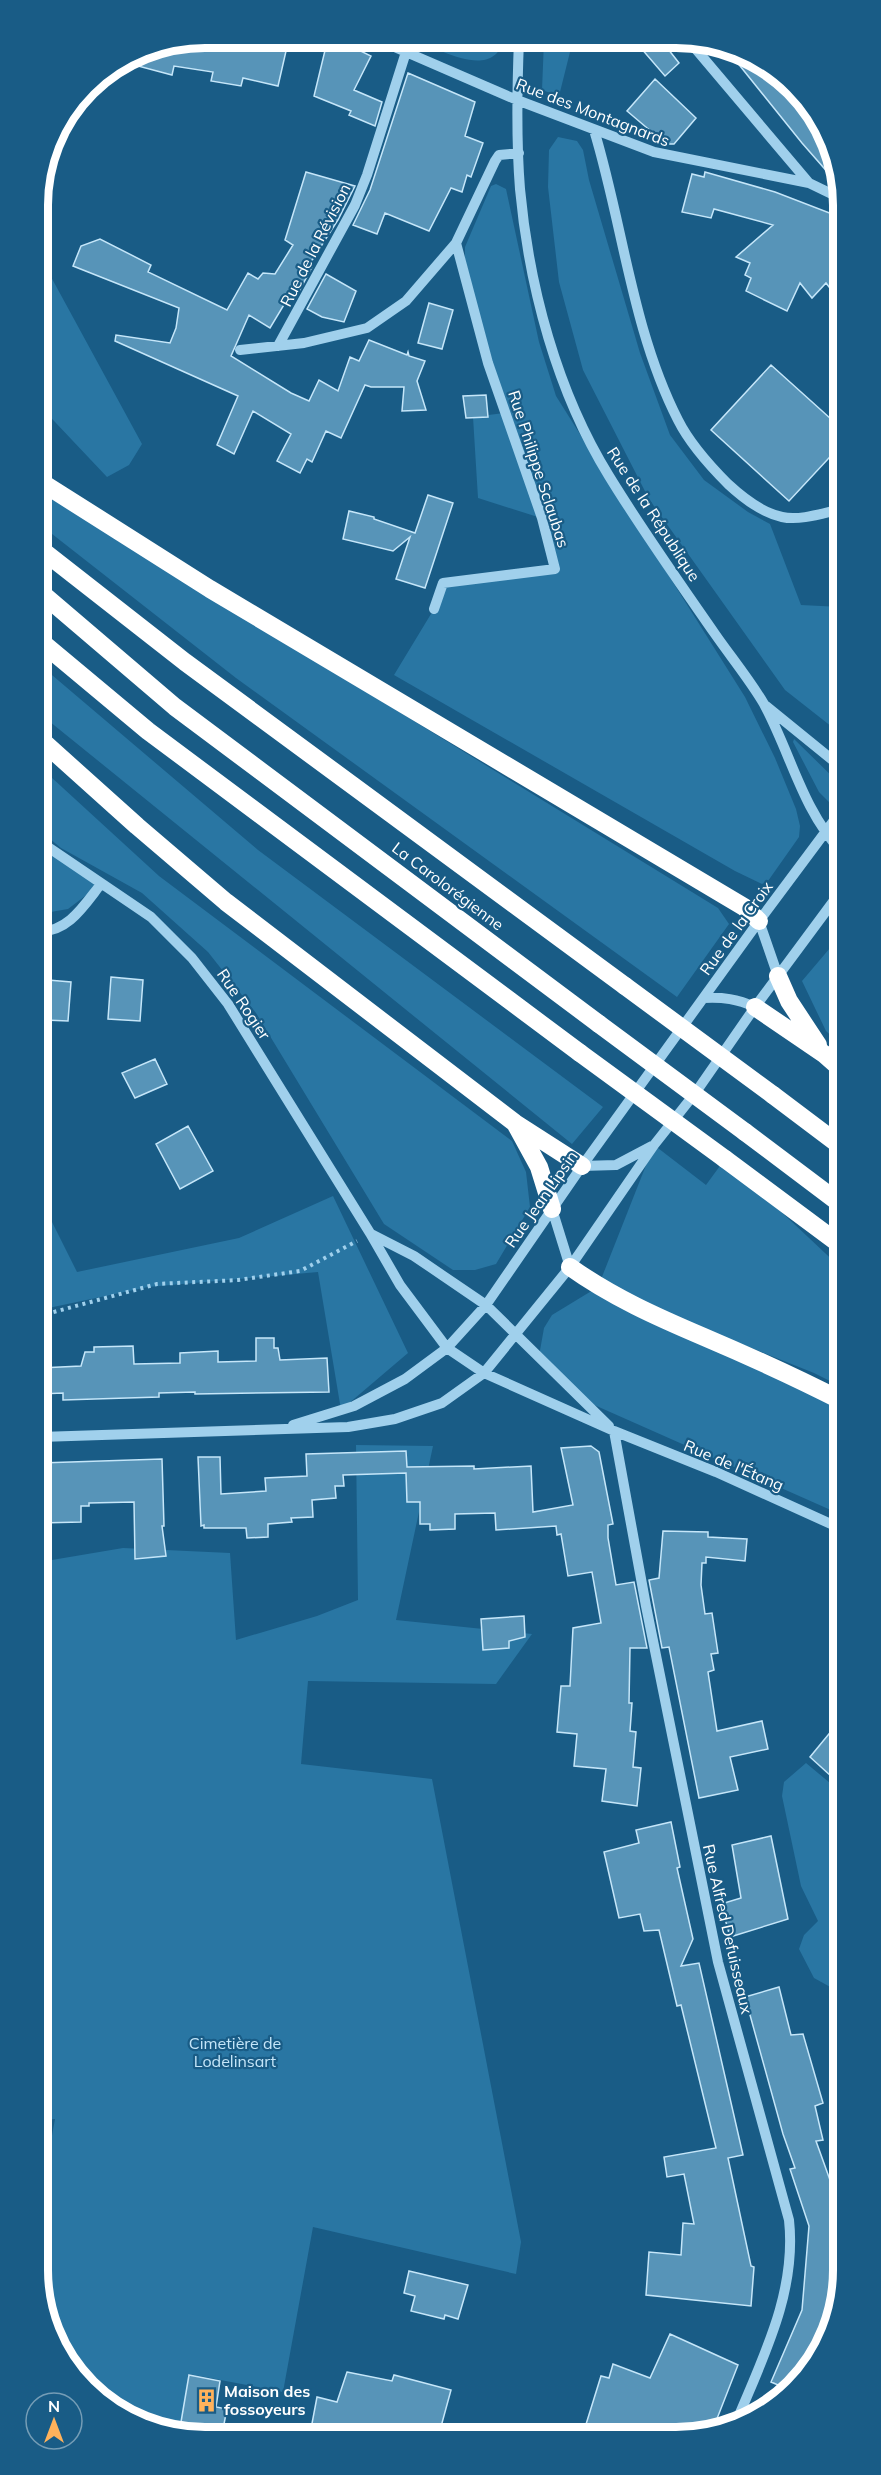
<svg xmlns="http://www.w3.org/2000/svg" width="881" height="2475" font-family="Mulish,sans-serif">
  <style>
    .green { fill: #2976a3 }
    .building { fill: #5794b8; stroke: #c5e6f9; stroke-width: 1.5 }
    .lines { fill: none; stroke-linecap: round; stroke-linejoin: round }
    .path { stroke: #a0d0ec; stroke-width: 4; stroke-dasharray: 3 4.5; stroke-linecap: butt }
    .minor { stroke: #a0d0ec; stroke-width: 10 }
    .highway { stroke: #fff; stroke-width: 18 }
    .highway-bridge { stroke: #fff; stroke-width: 18 }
    .labels { text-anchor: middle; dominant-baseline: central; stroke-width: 4.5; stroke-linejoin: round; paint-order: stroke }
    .street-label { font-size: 16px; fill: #fff; stroke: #195c86 }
    .park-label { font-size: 16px; fill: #c5e6f9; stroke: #195c86 }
    .poi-label { font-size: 16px; font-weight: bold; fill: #fff; stroke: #195c86; text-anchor: start }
    .rim { fill: none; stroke: #fff; stroke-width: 8 }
  </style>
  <rect width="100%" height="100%" fill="#195c86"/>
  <path class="green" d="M 413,39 L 504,39 C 493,82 439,49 413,39 Z
    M 544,40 L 573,40 L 559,96 L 542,90 Z
    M 558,137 L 577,141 L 583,150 L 589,180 L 640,353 L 670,435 L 704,480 L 748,512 L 770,524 L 801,605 L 841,607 L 841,734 L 785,690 L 649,499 L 583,370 L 559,282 L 548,187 L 549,150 Z
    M 496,184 L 506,189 L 539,342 L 556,396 L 745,697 L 775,758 L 796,809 L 800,826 L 799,837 L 768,881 L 762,884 L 735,871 L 394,675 L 434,609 L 443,583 L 555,569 L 541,518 L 478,498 L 473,417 L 504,413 L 465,259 L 465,247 L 491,186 Z
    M 38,253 L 142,444 L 129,465 L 107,477 L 38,404 Z
    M 38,490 L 718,908 L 729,924 L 677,997 L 236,678 L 38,523 Z
    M 39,664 L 258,850 L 603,1107 L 572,1144 L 39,713 Z
    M 794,739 L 841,785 L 841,788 L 829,802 L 819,792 L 793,742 Z
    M 39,766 L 159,876 L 512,1141 L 526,1172 L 530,1207 L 496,1264 L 475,1270 L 453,1270 L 384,1224 L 256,1013 L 208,952 L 142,893 L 61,848 L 39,830 Z
    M 39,841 L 101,884 L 68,909 L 39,914 Z
    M 841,935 L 841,1045 L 826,1031 L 802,981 Z
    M 654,1145 L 706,1185 L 725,1159 L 842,1269 L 842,1387 L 814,1373 L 613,1293 L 842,1401 L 842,1515 L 583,1400 L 539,1356 L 544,1328 L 552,1315 L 598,1287 Z
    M 39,1196 L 77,1272 L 239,1238 L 333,1196 L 408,1353 L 341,1410 L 318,1272 L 148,1287 L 39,1310 Z
    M 356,1445 L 433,1446 L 396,1620 L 532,1634 L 496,1684 L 308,1681 L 301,1764 L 432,1779 L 521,2242 L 516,2274 L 313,2227 L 283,2392 L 189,2374 L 179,2434 L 173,2434 L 87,2389 L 41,2303 L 41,2196 L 55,2119 L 41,2120 L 40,1562 L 123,1548 L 230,1553 L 236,1640 L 317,1616 L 358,1600 Z
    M 806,1763 L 842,1793 L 843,1994 L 814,1978 L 799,1949 L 804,1935 L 818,1921 L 801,1886 L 782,1796 L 784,1782 Z"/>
  <path class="building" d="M 205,38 L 289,38 L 278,86 L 243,78 L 241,86 L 211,81 L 213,72 L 174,66 L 172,75 L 138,66 L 142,50 Z
    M 328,38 L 334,38 L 371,56 L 354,90 L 382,102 L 375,126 L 349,115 L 351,111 L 314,96 Z
    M 634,40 L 661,40 L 679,63 L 665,76 Z
    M 728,51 L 794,86 L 840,172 L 840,181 L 837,183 L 802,143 Z
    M 408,73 L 475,102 L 465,136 L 483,143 L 471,177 L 467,175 L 462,192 L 451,188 L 429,231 L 385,213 L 377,234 L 353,225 L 370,190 Z
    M 655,79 L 696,118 L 674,144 L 666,144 L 627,111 Z
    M 306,172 L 355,186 L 338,220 L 309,265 L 312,267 L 294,301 L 288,298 L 270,328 L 249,315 L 231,356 L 291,393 L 309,401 L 319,380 L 338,391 L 350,357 L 359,361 L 369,340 L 407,355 L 408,352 L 409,356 L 425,361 L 417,381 L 426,410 L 402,411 L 404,387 L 371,387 L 365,385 L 341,438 L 326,431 L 312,462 L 307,459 L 300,473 L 277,461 L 291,434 L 253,411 L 234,454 L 217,445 L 238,396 L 115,341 L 116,335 L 170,343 L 176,328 L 179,308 L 73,266 L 81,246 L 100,239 L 151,265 L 148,272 L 227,310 L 248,273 L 258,279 L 263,273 L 275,274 L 293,245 L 285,240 Z
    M 705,172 L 775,192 L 840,217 L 840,301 L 826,283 L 812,298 L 800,283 L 787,311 L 746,291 L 751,278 L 745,275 L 750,263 L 736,257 L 773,225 L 714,209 L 711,218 L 682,212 L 692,174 L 704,177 Z
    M 326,274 L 356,291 L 344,322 L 322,317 L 307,309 Z
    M 429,303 L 453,310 L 442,349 L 418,343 Z
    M 771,365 L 841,428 L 841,445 L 789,501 L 711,430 Z
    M 486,395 L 488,417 L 466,418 L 463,396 Z
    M 428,495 L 453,503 L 425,588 L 396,579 L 410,537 L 393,551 L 343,539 L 349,511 L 374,517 L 374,519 L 415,533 Z
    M 111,977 L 143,980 L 140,1021 L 108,1019 Z
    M 48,980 L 71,982 L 68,1021 L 45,1020 Z
    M 155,1059 L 167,1084 L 135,1098 L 122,1073 Z
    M 188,1126 L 213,1171 L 180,1189 L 156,1144 Z
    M 256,1338 L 274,1338 L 274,1348 L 278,1348 L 280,1360 L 327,1358 L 329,1392 L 195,1394 L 195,1392 L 159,1393 L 159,1397 L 63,1400 L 63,1393 L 40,1394 L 40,1368 L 81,1366 L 85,1352 L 94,1352 L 94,1347 L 133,1346 L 134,1364 L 180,1363 L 180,1353 L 218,1351 L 218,1362 L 256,1361 Z
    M 591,1446 L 599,1452 L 613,1524 L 608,1525 L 608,1538 L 616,1585 L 634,1582 L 647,1648 L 630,1648 L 629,1703 L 632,1703 L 630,1731 L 636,1732 L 633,1767 L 641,1768 L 637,1806 L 602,1801 L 606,1769 L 574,1766 L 577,1734 L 557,1732 L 561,1686 L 570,1686 L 573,1628 L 601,1623 L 592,1572 L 568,1576 L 561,1534 L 557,1535 L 556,1526 L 496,1530 L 495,1513 L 455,1514 L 455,1529 L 430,1530 L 430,1524 L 420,1524 L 420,1502 L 407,1502 L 406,1473 L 343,1475 L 344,1486 L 335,1486 L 336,1498 L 312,1500 L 313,1517 L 291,1518 L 292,1522 L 268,1524 L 268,1537 L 247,1538 L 246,1528 L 204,1528 L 204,1525 L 201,1526 L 198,1457 L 220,1457 L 221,1494 L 266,1491 L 265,1478 L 307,1476 L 306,1454 L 406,1451 L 407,1467 L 474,1466 L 474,1469 L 531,1466 L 533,1512 L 573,1505 L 561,1448 Z
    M 162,1459 L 164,1526 L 162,1526 L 166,1556 L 135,1559 L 134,1502 L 89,1503 L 89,1506 L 81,1506 L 81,1522 L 40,1523 L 40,1463 Z
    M 663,1531 L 708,1532 L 708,1537 L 747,1539 L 745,1561 L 706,1557 L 706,1563 L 702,1563 L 701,1585 L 705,1614 L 712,1613 L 718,1653 L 711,1654 L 714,1670 L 708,1672 L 717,1731 L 762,1721 L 768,1749 L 730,1757 L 738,1790 L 699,1798 L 669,1647 L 662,1648 L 649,1580 L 659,1578 Z
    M 524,1616 L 525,1637 L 509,1641 L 509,1648 L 483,1650 L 481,1619 Z
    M 842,1718 L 842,1786 L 810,1757 Z
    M 671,1822 L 680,1867 L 677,1868 L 693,1939 L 681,1966 L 699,1963 L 743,2155 L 728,2158 L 751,2266 L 754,2267 L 751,2306 L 646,2295 L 649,2252 L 681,2255 L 683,2223 L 694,2224 L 684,2174 L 667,2177 L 664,2157 L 716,2148 L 681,2005 L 677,2006 L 659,1930 L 644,1931 L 640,1914 L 619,1918 L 604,1852 L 639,1843 L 636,1830 Z
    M 771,1836 L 788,1919 L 730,1937 L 721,1904 L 741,1898 L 732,1845 Z
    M 779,1987 L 791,2035 L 803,2034 L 823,2103 L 815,2106 L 823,2140 L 816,2141 L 830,2180 L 843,2181 L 843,2281 L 835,2317 L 818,2355 L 802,2380 L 790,2390 L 771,2382 L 802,2310 L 809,2226 L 790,2169 L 795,2168 L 783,2134 L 745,1997 Z
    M 409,2271 L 468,2285 L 458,2319 L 445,2315 L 444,2319 L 411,2311 L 415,2296 L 404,2293 Z
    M 670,2334 L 738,2365 L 711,2434 L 583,2434 L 601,2376 L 609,2378 L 613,2364 L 650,2378 Z
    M 347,2372 L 392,2381 L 394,2375 L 451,2390 L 439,2434 L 310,2434 L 317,2397 L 337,2402 Z
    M 189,2375 L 220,2381 L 216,2407 L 227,2409 L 222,2434 L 187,2434 L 189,2424 L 181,2422 Z"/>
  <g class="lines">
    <path class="path" d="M 39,1316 L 157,1284 L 238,1280 L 300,1271 L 357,1241"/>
    <path class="minor" d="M 376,39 L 517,100 L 654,152 L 809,183
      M 519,40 C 517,89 516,139 520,189 C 529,287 557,392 609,476 C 642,530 679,582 715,634 C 731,657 750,680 764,704 C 791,754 802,809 841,851
      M 689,41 L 809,183 L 840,198
      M 594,130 C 623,225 632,330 678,420 C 690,444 709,465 728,484 C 742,497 763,513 782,517 C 800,521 823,513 841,509
      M 278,346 L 355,205 L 367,175 L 406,52
      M 240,350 L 304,343 L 367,328 L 406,301 L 456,243 L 495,161 L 499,155 L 519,153
      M 434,609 L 443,583 L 555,569 L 542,518 L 488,363 L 456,243
      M 766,706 L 841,767
      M 39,841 L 151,917 L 192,958 L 228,1004 L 370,1233 L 400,1285 L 447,1348 L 484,1373 L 614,1431 L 716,1472 L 842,1529
      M 759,921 L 778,976
      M 39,931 C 68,933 85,904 101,884
      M 704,998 C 723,997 737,999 755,1007
      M 582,1166 L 616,1165 L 652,1146
      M 552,1209 L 570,1267
      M 371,1234 L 414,1256 L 486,1305 L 609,1426
      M 293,1425 L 354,1406 L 405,1379 L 447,1348 L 486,1305 L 582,1166 L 759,921 L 841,811
      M 614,1431 L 646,1606 L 718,1962 L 789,2220 C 797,2293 762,2359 735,2425
      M 40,1437 L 348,1427 L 395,1419 L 442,1403 L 484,1373 L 570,1267 L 654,1145 L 696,1092 L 755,1007 L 841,891"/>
    <path class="highway" d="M 38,480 L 210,589 L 744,907 L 759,921
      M 38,547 L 185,662 L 625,986
      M 38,590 L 175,707 L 599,1024
      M 39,640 L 148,731 L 580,1053
      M 39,738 L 137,826 L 226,902 L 515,1123 L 582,1166
      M 778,976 L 789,1001 L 818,1045
      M 755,1007 L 824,1054 L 841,1069
      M 773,1095 L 842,1147
      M 516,1125 L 539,1167 L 552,1209
      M 745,1132 L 842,1205
      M 725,1159 L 842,1246
      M 570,1267 C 612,1297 657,1317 704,1337 C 751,1357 797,1378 842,1401"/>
    <path class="highway-bridge" d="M 625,986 L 773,1095
      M 599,1024 L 745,1132
      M 580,1053 L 725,1159"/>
  </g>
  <defs>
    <symbol id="building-bare" viewBox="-9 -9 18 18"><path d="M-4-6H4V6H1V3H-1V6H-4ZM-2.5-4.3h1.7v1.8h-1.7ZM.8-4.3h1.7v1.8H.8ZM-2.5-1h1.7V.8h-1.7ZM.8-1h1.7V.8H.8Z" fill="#ffb25b" stroke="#195c86" stroke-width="2.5" paint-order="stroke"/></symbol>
  </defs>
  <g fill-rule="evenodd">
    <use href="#building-bare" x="190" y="2384" width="33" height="33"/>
  </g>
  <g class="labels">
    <g class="street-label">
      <text transform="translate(593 112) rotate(21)">Rue des Montagnards</text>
      <text transform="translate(315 245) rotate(-63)">Rue de la Révision</text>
      <text transform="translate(539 469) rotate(72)">Rue Philippe Sclaubas</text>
      <text transform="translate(654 514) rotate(57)">Rue de la République</text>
      <text transform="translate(448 886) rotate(37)">La Carolorégienne</text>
      <text transform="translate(736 928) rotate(-54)">Rue de la Croix</text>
      <text transform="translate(244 1004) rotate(56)">Rue Rogier</text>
      <text transform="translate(541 1199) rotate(-55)">Rue Jean Lipsin</text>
      <text transform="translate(734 1465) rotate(23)">Rue de l'Étang</text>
      <text transform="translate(728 1929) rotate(77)">Rue Alfred Defuisseaux</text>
    </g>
    <g class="park-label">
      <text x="235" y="2043">Cimetière de<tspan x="235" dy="18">Lodelinsart</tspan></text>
    </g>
    <g class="poi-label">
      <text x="224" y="2391">Maison des<tspan x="224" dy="18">fossoyeurs</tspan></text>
    </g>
  </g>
  <path d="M0 0H881V2475H0ZM205 48H676A157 157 0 0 1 833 205V2270A157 157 0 0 1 676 2427H205A157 157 0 0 1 48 2270V205A157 157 0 0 1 205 48Z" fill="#195c86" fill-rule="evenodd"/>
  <path class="rim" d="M205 48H676A157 157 0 0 1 833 205V2270A157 157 0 0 1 676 2427H205A157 157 0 0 1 48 2270V205A157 157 0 0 1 205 48Z"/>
  <g transform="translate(54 2421)"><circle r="28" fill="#195c86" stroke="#759db6" stroke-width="1.5"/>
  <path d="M0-4.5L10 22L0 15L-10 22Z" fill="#ffb25b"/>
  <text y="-9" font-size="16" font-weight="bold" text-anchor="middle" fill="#ffffff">N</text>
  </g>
</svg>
